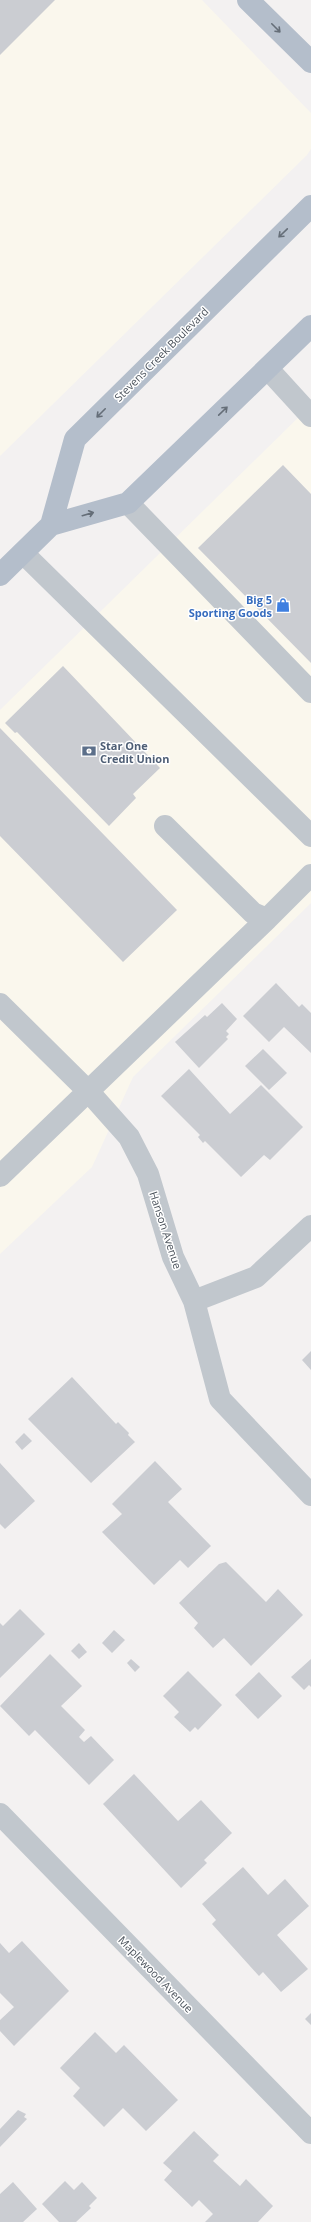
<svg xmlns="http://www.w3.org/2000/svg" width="311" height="2222" font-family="'Open Sans',sans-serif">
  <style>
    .commercial { fill: #faf7ed }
    .building { fill: #cbcdd2 }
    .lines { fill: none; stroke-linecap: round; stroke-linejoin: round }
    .minor { stroke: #c1c7cd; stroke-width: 22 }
    .major { stroke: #b4becb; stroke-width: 22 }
    .oneway { stroke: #656e78 }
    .labels { text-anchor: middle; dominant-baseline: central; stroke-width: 3; stroke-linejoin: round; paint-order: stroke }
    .street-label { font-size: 11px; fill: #4b535c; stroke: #fff }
    .shop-label { font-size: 11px; font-weight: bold; fill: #366cbe; stroke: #fff; text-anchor: end }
    .service-label { font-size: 11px; font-weight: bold; fill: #4e5e75; stroke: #fff; text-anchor: start }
  </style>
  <rect width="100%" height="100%" fill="#f3f1f1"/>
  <path class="commercial" d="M 0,0 L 202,0 L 311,113 L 311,149 L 307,155 L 0,456 Z
    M 311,405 L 311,903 L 133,1077 L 92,1167 L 0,1254 L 0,710 Z"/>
  <path class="building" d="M 0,0 L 55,0 L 0,55 Z
    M 283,465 L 311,494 L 311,663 L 198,548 Z
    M 63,666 L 160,768 L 133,794 L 136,798 L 109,826 L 17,732 L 15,733 L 5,723 Z
    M 0,728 L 177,910 L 123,962 L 0,836 Z
    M 276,983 L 299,1007 L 302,1004 L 311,1013 L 311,1053 L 284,1027 L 269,1042 L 243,1016 Z
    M 222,1003 L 237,1019 L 226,1031 L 229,1034 L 226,1037 L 228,1039 L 199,1068 L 175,1042 L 205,1015 L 207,1017 Z
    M 263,1049 L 287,1073 L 269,1090 L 245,1066 Z
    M 189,1069 L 230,1114 L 261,1085 L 303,1127 L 270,1160 L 264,1155 L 241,1177 L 205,1141 L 203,1143 L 198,1137 L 200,1135 L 161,1096 Z
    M 311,1351 L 311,1370 L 302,1360 Z
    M 72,1377 L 116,1424 L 118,1422 L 129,1433 L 128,1435 L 135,1442 L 91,1483 L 28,1419 Z
    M 24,1433 L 32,1441 L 22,1450 L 15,1442 Z
    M 155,1461 L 182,1489 L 168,1502 L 211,1546 L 188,1568 L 180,1560 L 154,1585 L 102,1532 L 122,1514 L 112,1504 Z
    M 0,1463 L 35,1501 L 5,1529 L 0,1524 Z
    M 226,1562 L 266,1602 L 278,1589 L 303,1615 L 251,1666 L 224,1638 L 213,1648 L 194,1628 L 198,1623 L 179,1603 L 219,1564 Z
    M 20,1609 L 45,1634 L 0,1678 L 0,1623 L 3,1626 Z
    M 114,1630 L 125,1640 L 112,1653 L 102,1643 Z
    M 79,1643 L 87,1652 L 79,1659 L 71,1651 Z
    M 50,1654 L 82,1686 L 61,1706 L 85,1730 L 79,1737 L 84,1742 L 91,1736 L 114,1760 L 89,1785 L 35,1730 L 29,1736 L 0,1706 Z
    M 131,1659 L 140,1667 L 135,1672 L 127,1663 Z
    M 311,1659 L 311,1687 L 309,1685 L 304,1690 L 291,1677 Z
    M 188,1671 L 222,1705 L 198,1730 L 195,1727 L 190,1732 L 174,1717 L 179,1712 L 163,1696 Z
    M 259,1672 L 282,1696 L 258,1719 L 235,1695 Z
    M 134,1774 L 178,1821 L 201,1800 L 232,1833 L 204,1860 L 207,1863 L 181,1888 L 103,1804 Z
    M 243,1867 L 268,1895 L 285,1879 L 309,1906 L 277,1935 L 308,1969 L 281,1992 L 263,1972 L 259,1976 L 212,1924 L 216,1920 L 202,1904 Z
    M 22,1941 L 69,1991 L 14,2046 L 0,2031 L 0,2020 L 14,2007 L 0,1993 L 0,1943 L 9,1953 Z
    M 311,2013 L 311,2025 L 305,2019 Z
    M 95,2032 L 116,2053 L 124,2045 L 178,2100 L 146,2131 L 123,2108 L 104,2127 L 73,2096 L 80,2088 L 60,2068 Z
    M 18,2110 L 26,2114 L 24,2117 L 27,2119 L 0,2147 L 0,2129 Z
    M 194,2131 L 219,2155 L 213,2161 L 240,2186 L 246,2179 L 273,2206 L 258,2222 L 205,2222 L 213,2214 L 199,2200 L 192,2207 L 164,2180 L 172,2171 L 163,2163 Z
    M 65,2181 L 74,2190 L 82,2182 L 97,2198 L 89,2206 L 91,2208 L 76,2222 L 59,2222 L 42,2204 Z
    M 13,2182 L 37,2209 L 23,2222 L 0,2222 L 0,2194 Z"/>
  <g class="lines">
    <path class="minor" d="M 268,369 L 311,416
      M 128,503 L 311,692
      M 23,553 L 311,836
      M 165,826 L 253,913 L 267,919 L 311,875
      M 0,1004 L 89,1092 L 129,1137 L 148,1174 L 173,1257 L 194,1301 L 220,1399 L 311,1495
      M 0,1176 L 267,919
      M 194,1301 L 256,1277 L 311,1226
      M 0,1814 L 311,2133"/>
    <path class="major" d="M 248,0 L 311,62
      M 51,525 L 75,439 L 311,206
      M 0,575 L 51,525 L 128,503 L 311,326"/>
  </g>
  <defs><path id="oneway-shaft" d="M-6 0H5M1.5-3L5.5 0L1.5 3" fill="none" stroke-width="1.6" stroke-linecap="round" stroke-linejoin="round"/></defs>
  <g class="oneway">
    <use href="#oneway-shaft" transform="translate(276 28) rotate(45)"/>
    <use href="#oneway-shaft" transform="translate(283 233) rotate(136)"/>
    <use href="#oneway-shaft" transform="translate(223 411) rotate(-44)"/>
    <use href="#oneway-shaft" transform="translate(101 413) rotate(135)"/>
    <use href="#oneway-shaft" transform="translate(88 514) rotate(-16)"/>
  </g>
  <defs>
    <symbol id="shop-bare" viewBox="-9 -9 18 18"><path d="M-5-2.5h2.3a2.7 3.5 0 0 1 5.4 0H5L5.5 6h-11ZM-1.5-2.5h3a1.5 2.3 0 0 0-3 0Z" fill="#3f7fe0" stroke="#fff" stroke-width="2.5" paint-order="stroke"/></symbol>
    <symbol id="bank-bare" viewBox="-9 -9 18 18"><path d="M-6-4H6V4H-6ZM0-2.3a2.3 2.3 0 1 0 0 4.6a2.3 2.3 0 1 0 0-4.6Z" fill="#5c6f8a" stroke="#fff" stroke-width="2.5" paint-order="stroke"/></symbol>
  </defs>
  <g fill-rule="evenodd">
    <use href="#shop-bare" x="273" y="595" width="20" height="20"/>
    <use href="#bank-bare" x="79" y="741" width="20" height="20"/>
  </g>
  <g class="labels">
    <g class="street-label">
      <text transform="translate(161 354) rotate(-45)">Stevens Creek Boulevard</text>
      <text transform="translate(166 1230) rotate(72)">Hanson Avenue</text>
      <text transform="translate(156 1974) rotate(46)">Maplewood Avenue</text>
    </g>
    <g class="shop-label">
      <text x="272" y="599">Big 5<tspan x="272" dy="13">Sporting Goods</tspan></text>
    </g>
    <g class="service-label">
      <text x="100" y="745">Star One<tspan x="100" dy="13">Credit Union</tspan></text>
    </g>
  </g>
</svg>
